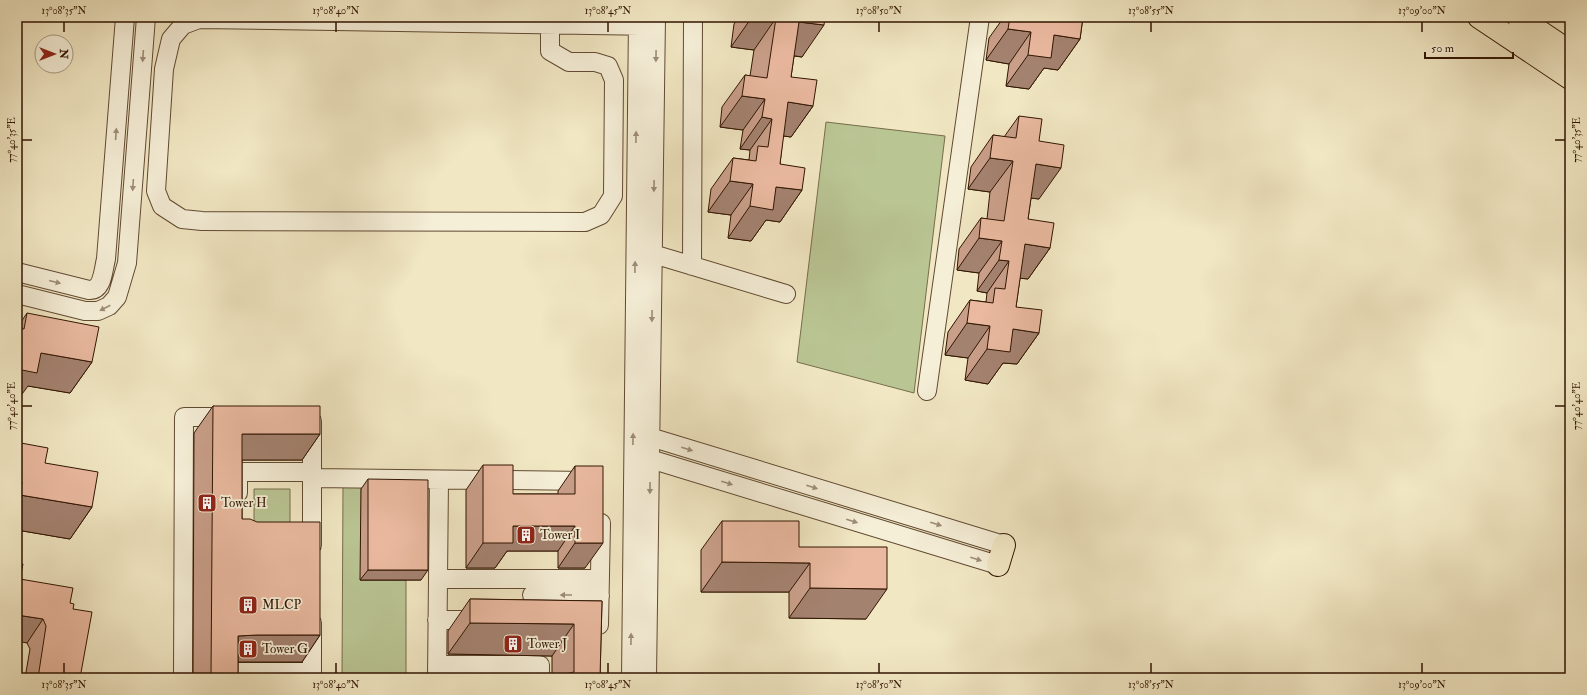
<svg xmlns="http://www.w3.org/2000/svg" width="1587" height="695" font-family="'IM FELL Double Pica',serif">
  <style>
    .green { fill: #bac594; stroke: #766d4a }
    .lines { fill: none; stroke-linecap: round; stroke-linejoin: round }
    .minor-casing { stroke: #614a32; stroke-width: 20 }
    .major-casing { stroke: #311501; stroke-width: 24 }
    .minor { stroke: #f6efd8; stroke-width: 18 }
    .major { stroke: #f1e7c3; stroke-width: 22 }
    .wall { fill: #c99f8a; stroke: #311501 }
    .shaded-wall { fill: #a48270; stroke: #311501 }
    .building { fill: #eab9a0; stroke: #311501 }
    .oneway { fill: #9d8d77 }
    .ticks { fill: none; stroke: #311501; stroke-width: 1.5 }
    .labels { text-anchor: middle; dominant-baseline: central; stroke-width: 3.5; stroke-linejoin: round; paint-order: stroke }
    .poi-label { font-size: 13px; fill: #311501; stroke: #f6efd8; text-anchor: start }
    .neatline { fill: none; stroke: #311501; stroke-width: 1.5 }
    .ticks-label { font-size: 10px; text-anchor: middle; fill: #311501 }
  </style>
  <rect width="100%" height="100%" fill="#f1e7c3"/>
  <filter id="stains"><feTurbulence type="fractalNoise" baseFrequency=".005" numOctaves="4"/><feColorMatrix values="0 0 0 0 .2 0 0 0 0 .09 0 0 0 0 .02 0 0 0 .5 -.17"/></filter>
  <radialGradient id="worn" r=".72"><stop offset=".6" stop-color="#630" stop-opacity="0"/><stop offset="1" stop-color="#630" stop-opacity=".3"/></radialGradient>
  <path class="green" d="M 826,122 L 945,136 L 914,393 L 797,362 Z
    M 343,486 L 361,486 L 361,580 L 406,580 L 406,678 L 342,678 Z
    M 254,489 L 290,489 L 290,526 L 254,526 Z"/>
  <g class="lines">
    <defs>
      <path id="minor" d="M 550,25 L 550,51 L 569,62 L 595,62 L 608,66 L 614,80 L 613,196 L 601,215 L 585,222 L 202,221 L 182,219 L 162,206 L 156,191 L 164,69 L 171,39 L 183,25 L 199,19 L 656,26
        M 653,254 L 786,294
        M 692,266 L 693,17
        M 17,272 L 89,290 C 103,291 103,270 106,259 L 125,17
        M 17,294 L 85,311 L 98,311 L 109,306 L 117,297 L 127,263 L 146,17
        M 927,391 L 980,17
        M 650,437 L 1004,545
        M 650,459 L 998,565
        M 312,478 L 589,481
        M 238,493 L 238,472 L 312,472
        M 312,545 L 312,421
        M 438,579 L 600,579
        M 532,595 L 600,596
        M 437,620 L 481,620
        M 599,625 L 601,523
        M 437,665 L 540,665 L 540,678
        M 183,678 L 184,417 L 230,417
        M 238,678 L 238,672 L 312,672
        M 312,678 L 312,623
        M 437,678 L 439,480
        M 631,678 L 638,17
        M 647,678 L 656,17"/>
      <path id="major" d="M 1479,17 L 1570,78
        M 1518,17 L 1570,52
        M 998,565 L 1004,545"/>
    </defs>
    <use href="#minor" class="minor-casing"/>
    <use href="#major" class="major-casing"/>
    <use href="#minor" class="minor"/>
    <use href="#major" class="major"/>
  </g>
  <path class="wall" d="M 739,17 L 825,17 L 802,57 L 794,56 L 791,77 L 813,106 L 791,137 L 783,136 L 780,164 L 802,190 L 780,222 L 766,220 L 751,241 L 728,238 L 731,215 L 708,212 L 711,189 L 733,158 L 749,160 L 750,150 L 740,149 L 743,130 L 720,127 L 722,107 L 745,75 L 750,76 L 754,50 L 731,47 L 734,24 Z
    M 1004,17 L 1083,17 L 1080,39 L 1058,70 L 1044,68 L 1029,89 L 1006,86 L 1009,64 L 986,60 L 989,38 Z
    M 1019,116 L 1039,141 L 1039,199 L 1031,198 L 1028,219 L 1050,248 L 1028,279 L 1020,278 L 1016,307 L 1039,333 L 1017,364 L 1003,363 L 988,384 L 965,380 L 968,358 L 945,355 L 948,332 L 970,300 L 986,302 L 987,293 L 977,291 L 979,273 L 957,270 L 959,249 L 981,218 L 987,219 L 990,192 L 968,189 L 971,167 L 993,135 L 1004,137 Z
    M 27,313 L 92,362 L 70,393 L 28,386 L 17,328 Z
    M 213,406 L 320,434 L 302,460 L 242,460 L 242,519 L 320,635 L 302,662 L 238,662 L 238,678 L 193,678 L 194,433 Z
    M 17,439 L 45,463 L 92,507 L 70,539 L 17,530 Z
    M 483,465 L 513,494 L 558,494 L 558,491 L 575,466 L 585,568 L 558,568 L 558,551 L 507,551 L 495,568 L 466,568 L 466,490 Z
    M 368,479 L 421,580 L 360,580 L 361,489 Z
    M 722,521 L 799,547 L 866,619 L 789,618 L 789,592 L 701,592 L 701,550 Z
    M 20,579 L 70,603 L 73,609 L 80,678 L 25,678 L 30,649 L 27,643 Z
    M 470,599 L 602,601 L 600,678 L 552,677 L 552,656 L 448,654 L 448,631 Z"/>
  <path class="shaded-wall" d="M 752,17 L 765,17 L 776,18 L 754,50 L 731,47 Z
    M 799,22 L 824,25 L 802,57 L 777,53 Z
    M 1008,29 L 1031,32 L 1009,64 L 986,60 Z
    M 1054,35 L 1080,39 L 1058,70 L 1044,68 L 1029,89 L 1006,86 L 1028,55 Z
    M 742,96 L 765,99 L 743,130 L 720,127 Z
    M 788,102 L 813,106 L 791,137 L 770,134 Z
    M 762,117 L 772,119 L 750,150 L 740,149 Z
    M 990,158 L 1013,161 L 990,192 L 968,189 Z
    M 1036,164 L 1061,168 L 1039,199 L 1014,196 Z
    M 730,181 L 753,184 L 731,215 L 708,212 Z
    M 776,187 L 802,190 L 780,222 L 766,220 L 751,241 L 728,238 L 750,206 Z
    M 979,238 L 1002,241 L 979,273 L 957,270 Z
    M 1025,244 L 1050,248 L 1028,279 L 1007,277 Z
    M 999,260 L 1009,261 L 987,293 L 977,291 Z
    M 967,323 L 990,326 L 968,358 L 945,355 Z
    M 1013,329 L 1039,333 L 1017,364 L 1003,363 L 988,384 L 965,380 L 987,349 Z
    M 41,353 L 92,362 L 70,393 L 28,386 L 17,401 L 17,369 Z
    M 242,434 L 320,434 L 302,460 L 223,460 Z
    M 17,481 L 22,482 L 17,489 Z
    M 20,495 L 92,507 L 70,539 L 17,530 L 17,498 Z
    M 513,526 L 575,526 L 558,551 L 507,551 L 495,568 L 466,568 L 483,543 Z
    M 575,543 L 603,543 L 585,568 L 558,568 Z
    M 722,562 L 810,563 L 789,592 L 701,592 Z
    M 368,570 L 428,570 L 421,580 L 360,580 Z
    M 810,588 L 887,589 L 866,619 L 789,618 Z
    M 17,615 L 43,619 L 27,643 L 17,641 Z
    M 470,623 L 574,624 L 552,656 L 448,654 Z
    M 257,635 L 320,635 L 302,662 L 238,662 L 238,636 Z"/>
  <path class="building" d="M 765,17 L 825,17 L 824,25 L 799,22 L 791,77 L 817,80 L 813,106 L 788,102 L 780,164 L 805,168 L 802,190 L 776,187 L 773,210 L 750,206 L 753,184 L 730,181 L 733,158 L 756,161 L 758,146 L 768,147 L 772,119 L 762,117 L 765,99 L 742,96 L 745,75 L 767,78 L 776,18 Z
    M 1010,17 L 1083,17 L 1080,39 L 1054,35 L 1051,58 L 1028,55 L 1031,32 L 1008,29 Z
    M 1019,116 L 1042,119 L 1039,141 L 1064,145 L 1061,168 L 1036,164 L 1028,219 L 1054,223 L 1050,248 L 1025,244 L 1016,307 L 1042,310 L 1039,333 L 1013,329 L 1010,352 L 987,349 L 990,326 L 967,323 L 970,300 L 993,303 L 995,288 L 1005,289 L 1009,261 L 999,260 L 1002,241 L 979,238 L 981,218 L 1004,221 L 1013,161 L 990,158 L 993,135 L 1016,138 Z
    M 27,313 L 99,327 L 92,362 L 41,353 L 37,373 L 17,369 L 17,328 L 24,329 Z
    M 213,406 L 320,406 L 320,434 L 242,434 L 242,519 L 250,519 L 257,522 L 320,522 L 320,635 L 257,635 L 238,636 L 238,678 L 211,678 Z
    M 17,439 L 22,440 L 21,443 L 48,448 L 45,463 L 98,472 L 92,507 L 20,495 L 22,482 L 17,481 Z
    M 483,465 L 513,465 L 513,494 L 575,494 L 575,466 L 603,466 L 603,543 L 575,543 L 575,526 L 513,526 L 513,543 L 483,543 Z
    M 368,479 L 428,480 L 428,570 L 368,570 Z
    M 722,521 L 799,521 L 799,547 L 887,547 L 887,589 L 810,588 L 810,563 L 722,562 Z
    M 17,563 L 23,564 L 20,579 L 73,588 L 70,603 L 74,604 L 73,609 L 92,612 L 80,678 L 38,678 L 46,626 L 43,619 L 17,615 Z
    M 470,599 L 602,601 L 600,678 L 549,678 L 574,672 L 574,624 L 470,623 Z"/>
  <defs><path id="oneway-solid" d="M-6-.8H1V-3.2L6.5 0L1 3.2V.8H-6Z"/></defs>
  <g class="oneway">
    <use href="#oneway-solid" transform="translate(143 56) rotate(94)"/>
    <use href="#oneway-solid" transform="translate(656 56) rotate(91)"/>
    <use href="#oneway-solid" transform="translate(116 134) rotate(-86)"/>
    <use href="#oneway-solid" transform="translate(636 137) rotate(-89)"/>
    <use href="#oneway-solid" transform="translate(133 185) rotate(94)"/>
    <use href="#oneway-solid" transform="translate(654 186) rotate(91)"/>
    <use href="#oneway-solid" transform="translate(635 267) rotate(-89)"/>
    <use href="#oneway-solid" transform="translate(55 282) rotate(14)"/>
    <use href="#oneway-solid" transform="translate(105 308) rotate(153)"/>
    <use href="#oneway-solid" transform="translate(652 316) rotate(91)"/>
    <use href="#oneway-solid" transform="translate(633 439) rotate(-89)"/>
    <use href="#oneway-solid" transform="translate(687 449) rotate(17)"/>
    <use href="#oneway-solid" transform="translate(727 483) rotate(17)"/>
    <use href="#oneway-solid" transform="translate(812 487) rotate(17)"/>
    <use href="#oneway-solid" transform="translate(650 488) rotate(91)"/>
    <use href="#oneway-solid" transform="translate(852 521) rotate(17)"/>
    <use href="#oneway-solid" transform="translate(936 524) rotate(17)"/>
    <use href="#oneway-solid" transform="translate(976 559) rotate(17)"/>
    <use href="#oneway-solid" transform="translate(566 595) rotate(-180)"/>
    <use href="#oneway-solid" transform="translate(631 639) rotate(-89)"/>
  </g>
  <path class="ticks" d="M 64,22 L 64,32M 336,22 L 336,32M 608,22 L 608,32M 879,22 L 879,32M 1151,22 L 1151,32M 1422,22 L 1422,32M 22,140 L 32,140M 1555,140 L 1565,140M 22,406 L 32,406M 1555,406 L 1565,406M 64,663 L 64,673M 336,663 L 336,673M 608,663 L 608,673M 879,663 L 879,673M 1151,663 L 1151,673M 1422,663 L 1422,673"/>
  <defs>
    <symbol id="building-square" viewBox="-11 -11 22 22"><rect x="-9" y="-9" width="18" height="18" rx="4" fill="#8f2418" stroke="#f6efd8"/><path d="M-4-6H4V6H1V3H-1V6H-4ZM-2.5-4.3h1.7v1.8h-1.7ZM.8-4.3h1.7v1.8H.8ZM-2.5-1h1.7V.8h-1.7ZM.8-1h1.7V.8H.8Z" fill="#fff"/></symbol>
  </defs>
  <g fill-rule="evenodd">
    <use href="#building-square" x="196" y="492" width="22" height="22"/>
    <use href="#building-square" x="515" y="524" width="22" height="22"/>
    <use href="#building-square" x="237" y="594" width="22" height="22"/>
    <use href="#building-square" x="502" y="633" width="22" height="22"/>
    <use href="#building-square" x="237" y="638" width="22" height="22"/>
  </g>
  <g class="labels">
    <g class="poi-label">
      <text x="221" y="503">Tower H</text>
      <text x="540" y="535">Tower I</text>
      <text x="262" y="605">MLCP</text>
      <text x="527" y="644">Tower J</text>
      <text x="262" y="649">Tower G</text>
    </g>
  </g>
  <rect width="1587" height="695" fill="none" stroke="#f1e7c3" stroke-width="44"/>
  <g transform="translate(54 54) rotate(90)"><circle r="19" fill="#f6efd8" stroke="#a79882"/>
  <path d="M0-3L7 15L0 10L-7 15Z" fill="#8f2418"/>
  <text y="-6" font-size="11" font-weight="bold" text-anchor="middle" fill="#311501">N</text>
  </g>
  <path d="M1425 52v6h88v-6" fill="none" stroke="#311501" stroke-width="2"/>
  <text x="1431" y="52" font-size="12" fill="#311501" stroke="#f6efd8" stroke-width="3" paint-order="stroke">50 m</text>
  <rect x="22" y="22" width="1543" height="651" class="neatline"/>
  <g class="ticks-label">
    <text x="64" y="14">13°08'35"N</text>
    <text x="336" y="14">13°08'40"N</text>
    <text x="608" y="14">13°08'45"N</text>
    <text x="879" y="14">13°08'50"N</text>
    <text x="1151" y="14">13°08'55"N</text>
    <text x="1422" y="14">13°09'00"N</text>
    <text transform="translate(1576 140) rotate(-90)" y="4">77°40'35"E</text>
    <text transform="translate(11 140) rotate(-90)" y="4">77°40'35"E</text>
    <text transform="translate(1576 406) rotate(-90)" y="4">77°40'40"E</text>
    <text transform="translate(11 406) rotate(-90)" y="4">77°40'40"E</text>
    <text x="64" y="688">13°08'35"N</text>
    <text x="336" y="688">13°08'40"N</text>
    <text x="608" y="688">13°08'45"N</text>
    <text x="879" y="688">13°08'50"N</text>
    <text x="1151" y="688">13°08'55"N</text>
    <text x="1422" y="688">13°09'00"N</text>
  </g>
  <rect width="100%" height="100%" filter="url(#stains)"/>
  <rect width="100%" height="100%" fill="url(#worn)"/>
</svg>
